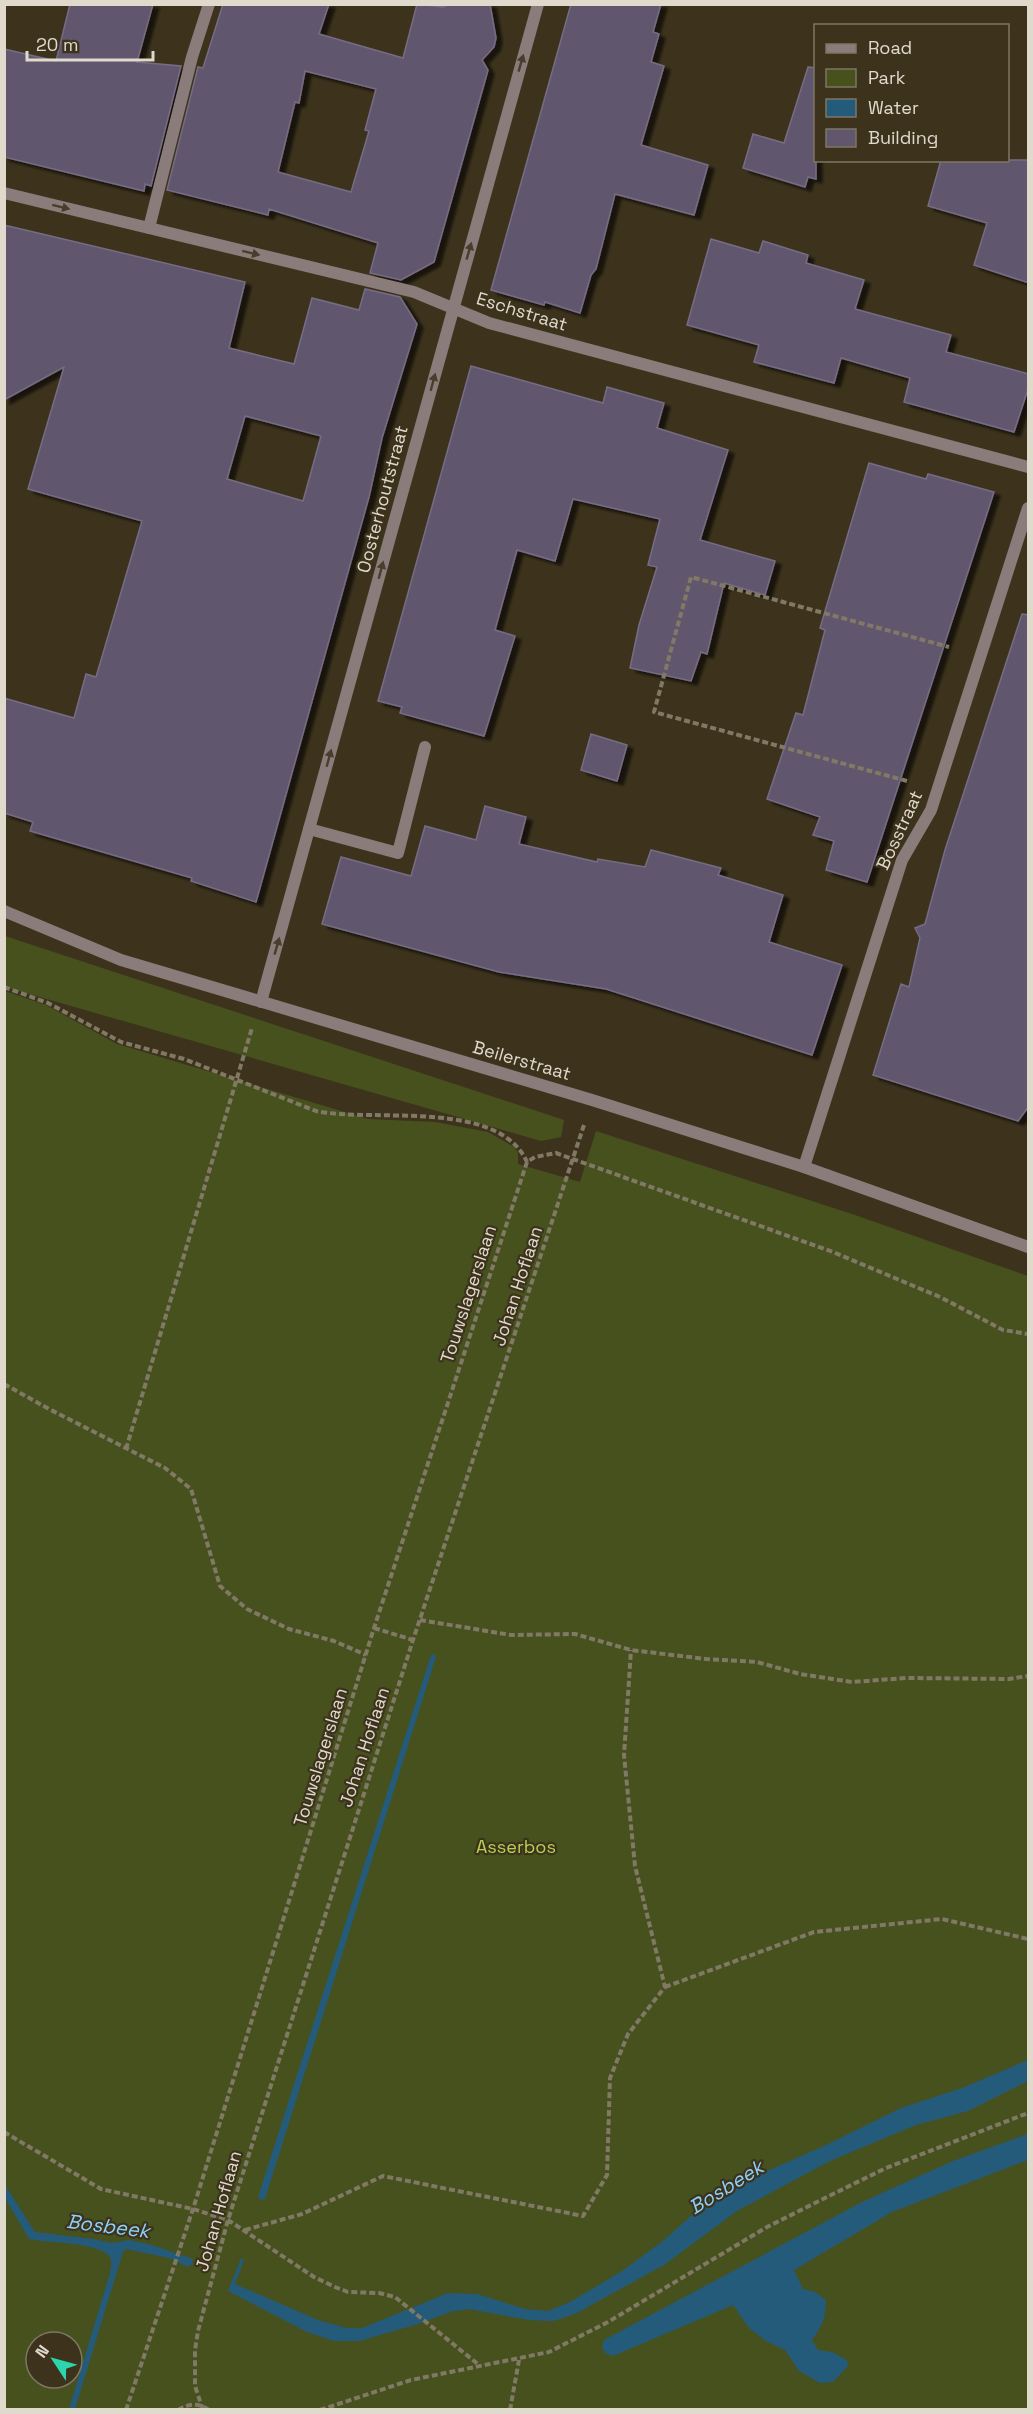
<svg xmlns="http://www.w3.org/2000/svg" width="1033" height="2414" font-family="'Space Grotesk',sans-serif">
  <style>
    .green { fill: #46511e; fill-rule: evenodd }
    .water { fill: #255b7a }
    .building { fill: #61576d; stroke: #766c83; stroke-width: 1.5; fill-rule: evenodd; filter: url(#shadow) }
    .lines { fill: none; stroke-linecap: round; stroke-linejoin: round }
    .path { stroke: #817966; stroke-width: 4; stroke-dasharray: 6 3; stroke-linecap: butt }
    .service { stroke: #8a7c7b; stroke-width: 12 }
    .minor { stroke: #8a7c7b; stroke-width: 12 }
    .tertiary { stroke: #8a7c7b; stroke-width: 12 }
    .oneway { fill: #493e2b }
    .labels { text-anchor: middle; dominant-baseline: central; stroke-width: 4.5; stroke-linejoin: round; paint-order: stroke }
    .street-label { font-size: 18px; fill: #e0dacd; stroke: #3d331d }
    .park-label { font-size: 18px; fill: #b6d150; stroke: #3d331d }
    .water-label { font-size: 20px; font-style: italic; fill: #8bd1fd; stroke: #3d331d }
  </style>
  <defs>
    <filter id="shadow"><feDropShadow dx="6" dy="4" stdDeviation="1.5" flood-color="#0009"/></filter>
  </defs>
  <rect width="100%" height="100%" fill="#3d331d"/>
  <path class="green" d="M 5,936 L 564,1120 L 561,1137 L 541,1141 L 5,987 Z
    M 5,991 L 46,1005 L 117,1044 L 368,1119 L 435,1122 L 488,1132 L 514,1147 L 518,1153 L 518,1164 L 580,1182 L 596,1131 L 855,1215 L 1028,1276 L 1028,2409 L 5,2410 ZM 36,2342 L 72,2342 L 72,2378 L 36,2378 Z"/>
  <path class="water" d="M 434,1654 L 436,1657 L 265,2199 L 261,2200 L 258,2197 L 431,1655 Z
    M 1028,2060 L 1028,2081 L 968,2111 L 916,2125 L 830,2161 L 737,2211 L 664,2265 L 577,2313 L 554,2321 L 529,2320 L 469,2309 L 450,2312 L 418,2324 L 360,2341 L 334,2341 L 307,2332 L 228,2291 L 241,2258 L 244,2260 L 235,2284 L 318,2320 L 346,2328 L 362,2328 L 448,2293 L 477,2294 L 525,2309 L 548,2311 L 570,2302 L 622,2271 L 663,2241 L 704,2204 L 731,2187 L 824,2146 L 901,2108 L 962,2088 Z
    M 1028,2134 L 1028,2160 L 892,2212 L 794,2270 L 803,2289 L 815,2292 L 826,2300 C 826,2316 822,2327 812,2340 L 818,2350 L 832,2352 L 847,2360 L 848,2366 L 833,2382 L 820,2383 L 799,2371 L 785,2350 L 766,2341 L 749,2328 L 733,2305 L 613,2356 L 605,2353 L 602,2348 L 604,2340 L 862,2202 L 953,2161 Z
    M 5,2185 L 35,2232 L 93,2239 L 112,2243 L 129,2240 L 152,2245 L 193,2259 L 192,2264 L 188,2267 L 169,2258 L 126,2249 L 123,2252 L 75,2409 L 69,2409 L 110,2273 C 110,2269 112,2263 111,2259 C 106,2242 45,2243 29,2239 L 5,2198 Z"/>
  <path class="building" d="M 70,4 L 153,4 L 137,62 L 181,66 L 151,186 L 145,184 L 144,191 L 4,157 L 4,49 L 56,61 Z
    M 223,4 L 329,4 L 319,34 L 403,58 L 417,4 L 443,7 L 450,4 L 490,4 L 496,38 L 494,47 L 482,60 L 488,70 L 434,262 L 401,280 L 370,273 L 378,243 L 269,209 L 268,215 L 167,190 L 198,67 L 203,68 ZM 305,71 L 376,89 L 365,130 L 369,131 L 351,192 L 278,172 L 295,102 L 299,103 Z
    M 571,4 L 661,4 L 653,32 L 659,34 L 651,62 L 664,66 L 641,145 L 708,165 L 694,215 L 615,194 L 596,269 L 591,275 L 580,313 L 545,302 L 544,305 L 491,290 Z
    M 808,67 L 816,68 L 816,179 L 808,177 L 805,187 L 743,168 L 753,134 L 784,143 Z
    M 941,160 L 1029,160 L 1029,283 L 974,265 L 987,223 L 928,206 Z
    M 4,225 L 245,282 L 229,348 L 294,364 L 312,298 L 359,310 L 365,289 L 400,297 L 417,324 L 382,438 L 369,497 L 256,902 L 191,881 L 192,878 L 30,831 L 33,822 L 4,813 L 4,698 L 74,718 L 86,674 L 96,677 L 142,521 L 28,489 L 64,367 L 4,400 ZM 245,416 L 321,436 L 303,501 L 227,479 Z
    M 711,239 L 759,253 L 763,241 L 808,255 L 806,263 L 864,280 L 855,309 L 951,335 L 946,352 L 1029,374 L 1029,386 L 1014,432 L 904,402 L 910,378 L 841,358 L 834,383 L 754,362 L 759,345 L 687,325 Z
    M 471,366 L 603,403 L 607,387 L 664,403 L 657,428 L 728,450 L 700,540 L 775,561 L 765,595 L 724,583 L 707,654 L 701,652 L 691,681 L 630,668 L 639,625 L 657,567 L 648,565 L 660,519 L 573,499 L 555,561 L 517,550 L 495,630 L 515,636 L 484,736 L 400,713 L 402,707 L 378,701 Z
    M 869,463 L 926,479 L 928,474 L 994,492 L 867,882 L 826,870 L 834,841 L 813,835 L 820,817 L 767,799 L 796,713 L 803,715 L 825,630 L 820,628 Z
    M 1022,614 L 1029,615 L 1029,1106 L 1018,1121 L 873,1075 L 901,984 L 909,987 L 920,938 L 915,928 L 925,924 L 945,850 Z
    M 591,734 L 627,745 L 617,781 L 581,770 Z
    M 485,806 L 526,817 L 519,844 L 597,862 L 598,859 L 645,867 L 651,850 L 721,868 L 718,875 L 783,895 L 769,942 L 842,965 L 812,1055 L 606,989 L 499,972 L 322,924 L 341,857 L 411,876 L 425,826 L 476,840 Z"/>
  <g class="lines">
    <path class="path" d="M 907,781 L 654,712 L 691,577 L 949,647
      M 4,987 L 48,1003 L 121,1042 L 184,1059 L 316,1111 C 374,1123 498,1098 527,1162
      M 4,1384 L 49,1409 L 165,1468 L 191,1489 L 220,1586 L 247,1609 L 289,1629 L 334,1641 L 366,1655
      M 126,1449 L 252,1028
      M 420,1620 L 511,1635 L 575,1634 L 631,1650 L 706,1659 L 757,1662 L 800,1674 L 852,1682 L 906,1678 L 1009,1679 L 1028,1676
      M 374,1628 L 413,1640
      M 665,1987 L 814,1932 L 942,1919 L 1028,1939
      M 4,2132 L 101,2189 L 193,2209 L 228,2220 L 314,2277 L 335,2287 L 348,2292 L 379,2293 L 395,2297 L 479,2365
      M 245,2230 L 302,2214 L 383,2176 L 583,2216 L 607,2175 L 610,2078 L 628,2034 L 665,1987 L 635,1866 L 624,1755 L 631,1650
      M 126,2410 L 193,2209 L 374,1628 L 527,1162 L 535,1157 L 556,1153 L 833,1252 L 940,1297 L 1003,1330 L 1028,1334
      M 178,2410 C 189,2403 199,2403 209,2410
      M 203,2410 L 195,2386 L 195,2350 L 198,2331 L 228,2220 L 413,1640 L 584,1125
      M 320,2410 L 411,2380 L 549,2352 L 608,2322 L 767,2227 L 829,2196 L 886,2168 L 1028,2113
      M 510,2410 L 519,2360"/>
    <path class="service" d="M 149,228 L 192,57 L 209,4
      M 309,829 L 398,853 L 425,747"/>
    <path class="minor" d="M 4,193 L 414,292 L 489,323 L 1028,467
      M 261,1002 L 538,4
      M 804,1167 L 902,860 L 931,810 L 1028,508"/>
    <path class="tertiary" d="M 4,911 L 121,960 L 592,1100 L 804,1167 L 1028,1247"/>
  </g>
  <defs><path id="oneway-solid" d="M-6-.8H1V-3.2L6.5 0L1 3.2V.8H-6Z" transform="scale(1.5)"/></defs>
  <g class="oneway">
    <use href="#oneway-solid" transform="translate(521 63) rotate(-74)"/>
    <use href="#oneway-solid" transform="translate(61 207) rotate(14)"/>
    <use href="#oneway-solid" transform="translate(469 251) rotate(-74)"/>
    <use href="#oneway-solid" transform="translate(251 253) rotate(14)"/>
    <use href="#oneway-solid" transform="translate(433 382) rotate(-75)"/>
    <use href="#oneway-solid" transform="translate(381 570) rotate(-75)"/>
    <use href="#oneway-solid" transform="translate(329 758) rotate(-75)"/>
    <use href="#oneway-solid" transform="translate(277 946) rotate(-74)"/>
  </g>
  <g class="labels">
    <g class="street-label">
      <text transform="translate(522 311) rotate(17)">Eschstraat</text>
      <text transform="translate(382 499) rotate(-75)">Oosterhoutstraat</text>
      <text transform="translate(899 830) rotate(-65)">Bosstraat</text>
      <text transform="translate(522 1060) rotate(16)">Beilerstraat</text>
      <text transform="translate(517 1286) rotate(-72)">Johan Hoflaan</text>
      <text transform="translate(468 1294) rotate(-72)">Touwslagerslaan</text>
      <text transform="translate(364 1747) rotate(-72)">Johan Hoflaan</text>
      <text transform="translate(320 1757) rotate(-73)">Touwslagerslaan</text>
      <text transform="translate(218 2211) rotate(-74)">Johan Hoflaan</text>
    </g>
    <g class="park-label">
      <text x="516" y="1846">Asserbos</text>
    </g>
    <g class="water-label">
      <text transform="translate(726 2187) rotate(-32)">Bosbeek</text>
      <text transform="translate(108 2226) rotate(7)">Bosbeek</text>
    </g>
  </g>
  <rect width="1033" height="2414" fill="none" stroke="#e0dacd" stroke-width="12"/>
  <rect x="814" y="24" width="195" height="138" fill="#3d331d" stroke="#7e7663" stroke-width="1.5"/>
  <rect x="826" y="44" width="30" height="9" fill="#8a7c7b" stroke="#7e7663" stroke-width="1.5"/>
  <text x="868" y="54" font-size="18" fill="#e0dacd">Road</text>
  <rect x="826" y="69" width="30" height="18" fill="#46511e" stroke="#7e7663" stroke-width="1.5"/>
  <text x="868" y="84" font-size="18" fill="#e0dacd">Park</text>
  <rect x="826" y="99" width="30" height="18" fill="#255b7a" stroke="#7e7663" stroke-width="1.5"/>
  <text x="868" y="114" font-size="18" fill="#e0dacd">Water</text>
  <rect x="826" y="129" width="30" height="18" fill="#61576d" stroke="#7e7663" stroke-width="1.5"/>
  <text x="868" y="144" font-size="18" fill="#e0dacd">Building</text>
  <g transform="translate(54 2360) rotate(306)"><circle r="28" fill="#3d331d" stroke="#7e7663" stroke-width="1.5"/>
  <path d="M0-4.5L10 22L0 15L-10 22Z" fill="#2dd5ab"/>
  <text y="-9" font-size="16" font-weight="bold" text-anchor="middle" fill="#e0dacd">N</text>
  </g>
  <path d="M27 51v9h126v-9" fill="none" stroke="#e0dacd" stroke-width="3"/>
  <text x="36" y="51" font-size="18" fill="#e0dacd" stroke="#3d331d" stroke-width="4.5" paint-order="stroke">20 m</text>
</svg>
